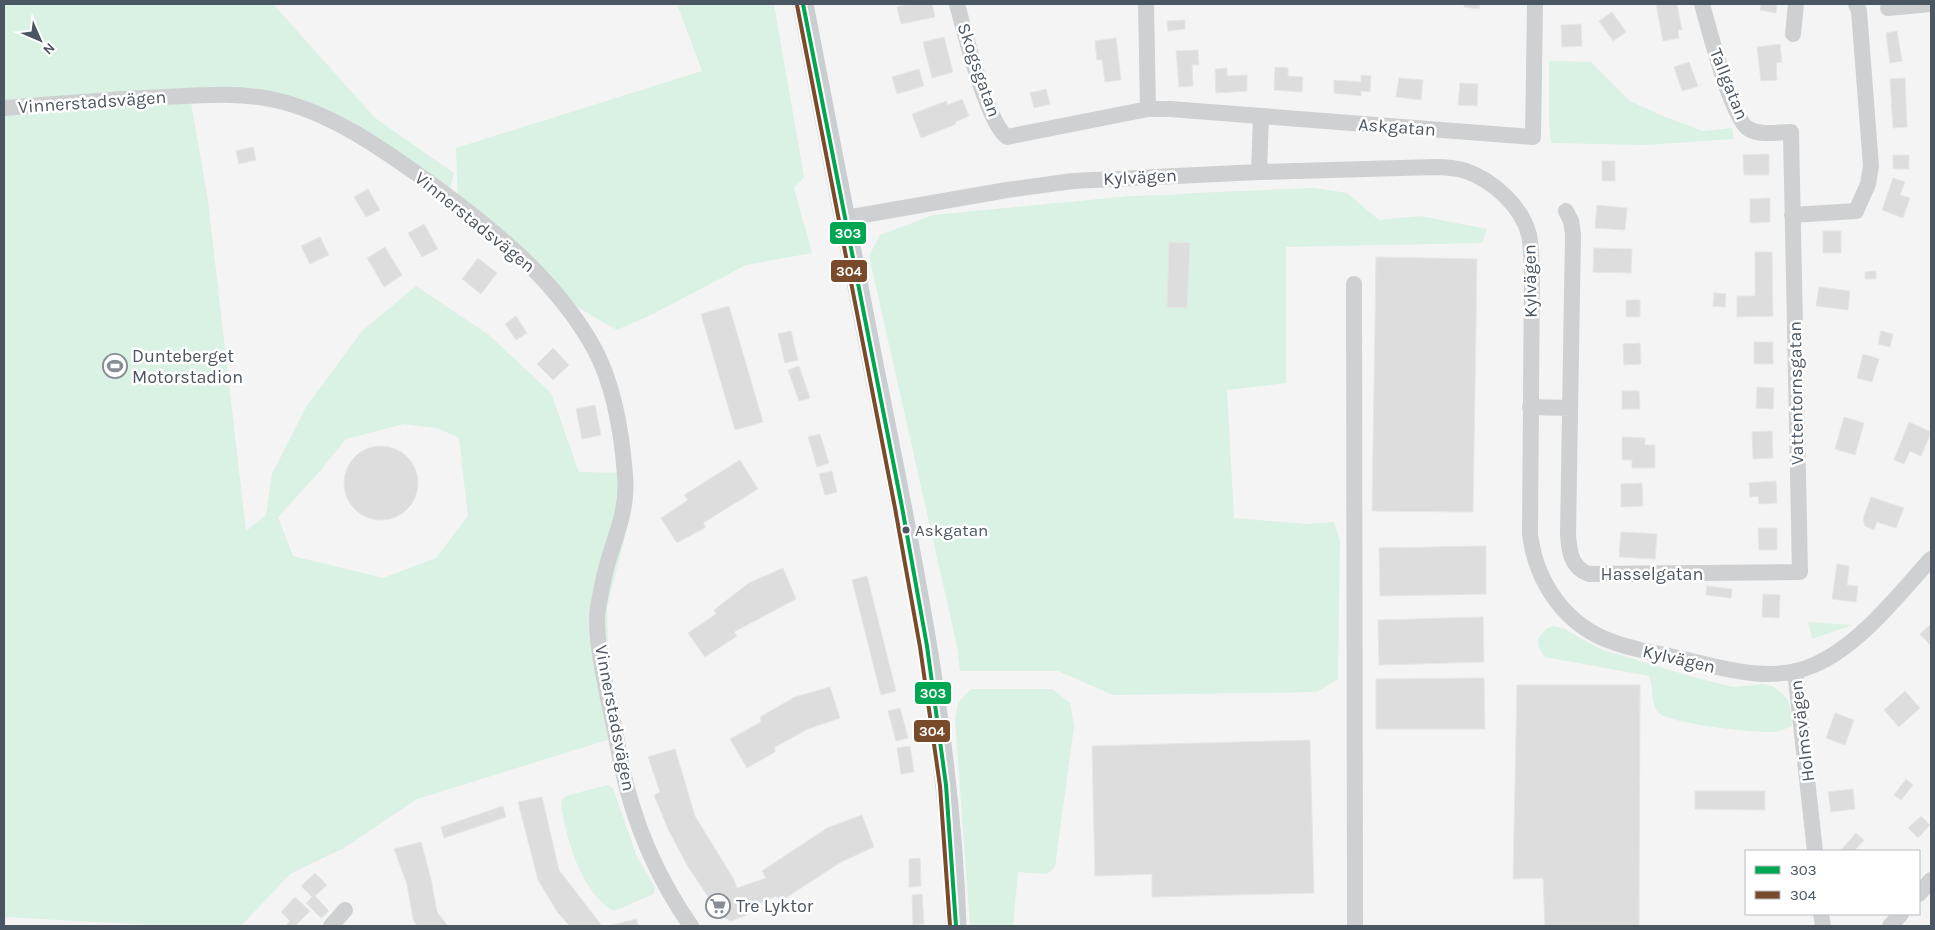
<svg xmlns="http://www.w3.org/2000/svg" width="1935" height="930" font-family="Karla,sans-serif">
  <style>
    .green { fill: #d9f2e3; fill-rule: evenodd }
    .building { fill: #ddddde; stroke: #e5e6e7 }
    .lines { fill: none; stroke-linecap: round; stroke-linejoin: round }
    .minor { stroke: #ced0d2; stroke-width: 16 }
    .major { stroke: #caced1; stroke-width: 21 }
    .bus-1-casing { stroke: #fff; stroke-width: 8 }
    .bus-2-casing { stroke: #fff; stroke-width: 8 }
    .bus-1 { stroke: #00a651; stroke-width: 4 }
    .bus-2 { stroke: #7a4b2a; stroke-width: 4 }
    .bus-dot { fill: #4a5661; stroke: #fff; stroke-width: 2 }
    .labels { text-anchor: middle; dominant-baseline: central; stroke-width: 5; stroke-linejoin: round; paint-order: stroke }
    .bus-label { font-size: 17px; fill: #4a5661; stroke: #fff; text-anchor: start }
    .street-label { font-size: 18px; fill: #4a5661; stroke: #fff }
    .poi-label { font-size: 18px; fill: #4a5661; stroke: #fff; text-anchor: start }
    .line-badge { stroke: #fff; stroke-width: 2 }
    .badge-label { font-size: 14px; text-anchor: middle; font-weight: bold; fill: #fff }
  </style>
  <rect width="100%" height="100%" fill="#f4f4f4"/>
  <path class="green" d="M 4,4 L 273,4 L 375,118 L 454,173 L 448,196 L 295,106 L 190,97 L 208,201 L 246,531 L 266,515 L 272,474 L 306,407 L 362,331 L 416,286 L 489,335 L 551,393 L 579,472 L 627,473 L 627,528 L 607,608 L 609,680 L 620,736 L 417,799 L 344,848 L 290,874 L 241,926 L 169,926 L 4,917 ZM 404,424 L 437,428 L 459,438 L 468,516 L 436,558 L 383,578 L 293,556 L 278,517 L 320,471 L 346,439 Z
    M 677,4 L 774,4 L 804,177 L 794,188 L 812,253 L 746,265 L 653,314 L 617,330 L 558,296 L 458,203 L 456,148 L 702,71 Z
    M 1549,61 L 1591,62 L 1630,101 L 1663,116 L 1703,131 L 1732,128 L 1734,139 L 1647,145 L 1551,143 L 1549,123 Z
    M 1314,188 L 1347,193 L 1379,220 L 1420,216 L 1487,229 L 1482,243 L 1286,247 L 1286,383 L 1227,390 L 1234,518 L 1305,524 L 1334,522 L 1340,541 L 1338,679 L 1317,692 L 1113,695 L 1058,671 L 960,671 L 957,646 L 869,256 L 880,235 L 933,215 L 1131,196 L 1168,195 L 1195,193 Z
    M 1808,622 L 1853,625 L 1812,639 Z
    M 1553,626 L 1563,628 L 1600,649 L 1693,677 L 1734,687 L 1763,684 L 1772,686 L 1783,694 L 1788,701 L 1791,712 L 1792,726 C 1786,728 1780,732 1773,732 C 1755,733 1671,724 1659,713 C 1650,704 1654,687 1649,676 L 1545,657 L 1539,648 L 1538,639 L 1546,629 Z
    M 971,689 L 1052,689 L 1070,703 L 1074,726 L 1055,867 L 1047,874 L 1018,872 L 1013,926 L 970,926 L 955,720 L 958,703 Z
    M 607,785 L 613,788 L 637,857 L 655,887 L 654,894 L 614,911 C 582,895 564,835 561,801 L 566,796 Z"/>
  <path class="building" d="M 910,4 L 932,4 L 935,17 L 901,24 L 897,7 Z
    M 1464,4 L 1480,4 L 1479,9 L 1464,7 Z
    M 1656,4 L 1677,4 L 1682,30 L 1678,30 L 1679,38 L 1663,41 Z
    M 1761,4 L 1777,4 L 1776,13 L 1760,10 Z
    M 1612,12 L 1626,32 L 1613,41 L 1599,21 Z
    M 1185,20 L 1185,29 L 1168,31 L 1167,21 Z
    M 1581,24 L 1582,46 L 1562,47 L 1561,25 Z
    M 1897,31 L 1902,61 L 1890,63 L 1886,33 Z
    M 944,37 L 953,72 L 932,78 L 923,42 Z
    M 1116,38 L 1121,80 L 1105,82 L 1102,60 L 1097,60 L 1095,41 Z
    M 1780,44 L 1782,62 L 1776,63 L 1777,80 L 1761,81 L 1757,47 Z
    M 1198,50 L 1199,65 L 1192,65 L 1193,86 L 1179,87 L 1176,51 Z
    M 1689,62 L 1698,86 L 1682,91 L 1674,67 Z
    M 1275,67 L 1288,68 L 1288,76 L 1303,77 L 1302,92 L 1274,90 Z
    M 1227,68 L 1227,76 L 1247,75 L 1247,91 L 1216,93 L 1215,69 Z
    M 919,69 L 924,86 L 897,94 L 892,77 Z
    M 1361,75 L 1371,76 L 1370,92 L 1361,91 L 1361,96 L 1334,93 L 1334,80 L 1361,82 Z
    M 1399,78 L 1423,80 L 1421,100 L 1396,97 Z
    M 1905,78 L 1907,127 L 1893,128 L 1890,79 Z
    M 1460,83 L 1478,84 L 1477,106 L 1458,105 Z
    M 1046,89 L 1050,104 L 1034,108 L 1030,93 Z
    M 962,99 L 969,116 L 955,122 L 956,124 L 921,138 L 912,114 L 946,101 L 948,105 Z
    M 253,147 L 256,160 L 239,164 L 236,151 Z
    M 1769,154 L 1769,175 L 1744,175 L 1743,155 Z
    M 1893,155 L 1909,155 L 1909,169 L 1893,169 Z
    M 1602,161 L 1615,161 L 1615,181 L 1602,181 Z
    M 1893,178 L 1905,182 L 1900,195 L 1910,198 L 1903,218 L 1882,210 Z
    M 368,189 L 380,210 L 366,217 L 354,197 Z
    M 1770,198 L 1770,222 L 1750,223 L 1750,199 Z
    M 1597,205 L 1627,208 L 1625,230 L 1595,228 Z
    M 424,224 L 438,249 L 422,257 L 408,233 Z
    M 1823,231 L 1841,231 L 1841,253 L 1823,253 Z
    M 320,237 L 329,255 L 310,264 L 301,246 Z
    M 1169,242 L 1190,243 L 1187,308 L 1167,307 Z
    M 385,247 L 402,275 L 384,287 L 367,258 Z
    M 1594,248 L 1632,249 L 1631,273 L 1593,272 Z
    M 1755,252 L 1772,252 L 1773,316 L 1737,317 L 1737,296 L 1755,296 Z
    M 1376,257 L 1477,259 L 1473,512 L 1372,511 Z
    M 478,258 L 497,273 L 481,294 L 462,279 Z
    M 1876,271 L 1876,279 L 1865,279 L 1865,272 Z
    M 1819,287 L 1850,291 L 1848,310 L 1816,306 Z
    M 1714,293 L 1726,294 L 1725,307 L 1713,306 Z
    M 1626,300 L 1640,300 L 1640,317 L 1626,317 Z
    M 729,306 L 763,422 L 735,430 L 701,314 Z
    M 516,316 L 527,333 L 516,340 L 505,324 Z
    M 791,331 L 798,360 L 785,363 L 778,334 Z
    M 1881,331 L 1893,334 L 1890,347 L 1878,344 Z
    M 1754,342 L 1773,342 L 1773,364 L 1754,364 Z
    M 1640,343 L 1641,364 L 1624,365 L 1623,344 Z
    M 553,348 L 569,365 L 553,380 L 537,364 Z
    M 1863,354 L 1879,359 L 1872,382 L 1857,378 Z
    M 799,366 L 810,398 L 799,401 L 788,370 Z
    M 1757,387 L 1774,388 L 1773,409 L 1756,408 Z
    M 1622,391 L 1639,391 L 1640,409 L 1622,409 Z
    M 595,405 L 601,435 L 582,439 L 576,409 Z
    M 1844,417 L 1864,423 L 1855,455 L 1835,449 Z
    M 1909,422 L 1931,432 L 1921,456 L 1910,451 L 1904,464 L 1894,460 Z
    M 1772,431 L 1773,458 L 1753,459 L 1752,432 Z
    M 820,434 L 829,463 L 817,467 L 808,437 Z
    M 1622,437 L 1645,438 L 1645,445 L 1655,445 L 1655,468 L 1632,468 L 1632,460 L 1622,460 Z
    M344 483a37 37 0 1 1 74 0a37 37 0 1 1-74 0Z
    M 740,460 L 758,489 L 703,523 L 706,527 L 677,543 L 661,518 L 688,500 L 684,495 Z
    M 832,471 L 837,492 L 825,495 L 819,474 Z
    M 1776,481 L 1777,503 L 1759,504 L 1758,496 L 1750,497 L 1749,483 Z
    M 1642,483 L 1643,506 L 1621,507 L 1621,484 Z
    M 1871,497 L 1904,508 L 1896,528 L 1877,522 L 1874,530 L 1865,526 L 1863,519 Z
    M 1758,528 L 1777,528 L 1777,550 L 1759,550 Z
    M 1621,532 L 1657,534 L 1655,559 L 1619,557 Z
    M 1486,546 L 1486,594 L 1380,596 L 1379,548 Z
    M 1837,564 L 1849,566 L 1847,585 L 1858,586 L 1856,602 L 1832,599 Z
    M 783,568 L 796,599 L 734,632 L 737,636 L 705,657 L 688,633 L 716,614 L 714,610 L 749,583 Z
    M 867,576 L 896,691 L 881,695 L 852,580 Z
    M 1707,586 L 1732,589 L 1731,598 L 1706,595 Z
    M 1763,594 L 1780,595 L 1779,618 L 1762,617 Z
    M 1483,617 L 1484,662 L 1379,665 L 1378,620 Z
    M 1931,624 L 1931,646 L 1920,634 Z
    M 1484,678 L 1485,729 L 1376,729 L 1376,679 Z
    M 1517,685 L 1640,685 L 1639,926 L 1545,926 L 1543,878 L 1513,879 Z
    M 830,687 L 840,718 L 808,729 L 775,747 L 775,752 L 747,768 L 730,739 L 761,722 L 760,717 L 795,697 Z
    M 1905,691 L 1920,708 L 1899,727 L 1884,710 Z
    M 900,708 L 908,738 L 896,741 L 888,711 Z
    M 1835,713 L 1854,720 L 1845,745 L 1826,738 Z
    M 1310,740 L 1314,893 L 1152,897 L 1152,874 L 1095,876 L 1092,746 Z
    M 910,746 L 914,772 L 901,774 L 897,748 Z
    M 675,749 L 695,816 L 733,878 L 737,888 L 766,878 L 762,871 L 827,828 L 862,815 L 874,847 L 841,862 L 781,901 L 776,896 L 754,906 L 747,915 L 731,921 L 721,916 L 687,865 L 668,829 L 654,795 L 660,792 L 648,757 Z
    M 1906,779 L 1913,785 L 1901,800 L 1894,795 Z
    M 1853,789 L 1855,809 L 1831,812 L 1828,792 Z
    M 1695,791 L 1765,791 L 1765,810 L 1695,809 Z
    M 542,797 L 559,870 L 602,926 L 570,926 L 558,913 L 538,880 L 518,802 Z
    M 503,806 L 506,817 L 444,838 L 441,827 Z
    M 1921,816 L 1930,825 L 1918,838 L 1908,828 Z
    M 1856,833 L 1864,840 L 1854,851 L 1840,851 Z
    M 421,842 L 431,879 L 437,912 L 448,926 L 417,926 L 413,919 L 407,884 L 394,849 Z
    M 920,858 L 921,886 L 909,887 L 909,859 Z
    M 315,873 L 327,885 L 315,896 L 329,911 L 321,918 L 306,903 L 312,897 L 301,886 Z
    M 922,894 L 924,924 L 913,925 L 912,895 Z
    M 295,897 L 310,911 L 296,925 L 297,926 L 285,926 L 290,921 L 281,912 Z
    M 636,919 L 639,926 L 608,926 Z"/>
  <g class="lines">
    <path class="minor" d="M 957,4 C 964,30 987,123 1007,137 L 1148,109 L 1170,109 L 1533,137 L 1535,4
      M 1146,4 L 1148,109
      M 1888,8 L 1931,4
      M 1793,34 L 1796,4
      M 4,108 C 57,104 111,99 165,97 C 202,95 238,92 275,100 C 329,112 378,146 423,178 C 488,225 556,278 595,350 C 614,386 622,435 625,475 C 629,516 610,544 603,582 C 601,590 600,599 598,607 C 594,634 604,677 609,703 C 616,733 620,763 628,792 C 641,839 663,886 691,926
      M 1259,172 L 1261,116
      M 1566,211 L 1571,221 L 1573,234 L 1568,534 C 1569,551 1571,568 1589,574 L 1800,572 L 1791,132 C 1779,132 1761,136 1749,129 C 1732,120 1708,26 1702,4
      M 1792,215 L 1856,211 L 1868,184 L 1871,166 L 1859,11 L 1856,4
      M 846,218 L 1007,190 L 1073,181 L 1259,172 L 1435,167 C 1445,167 1456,168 1466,171 C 1492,180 1522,206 1529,235 C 1531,245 1531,256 1532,266 L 1530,534 C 1536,583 1566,626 1613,642 C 1637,651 1663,654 1687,660 C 1729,670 1773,683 1814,665 C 1859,646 1898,595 1931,559
      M 1354,284 L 1355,926
      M 1530,407 L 1570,408
      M 1795,671 L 1815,851
      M 1919,894 L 1931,880
      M 1821,914 L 1823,926
      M 331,926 L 345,910
      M 1890,926 L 1901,914"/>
    <path class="major" d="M 803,4 C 827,125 850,247 874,369 C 911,553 950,737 956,926"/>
    <defs>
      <path id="bus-1" d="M 803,4 L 902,507 L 927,646 L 946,785 L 956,926"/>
      <path id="bus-2" d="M 797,5 L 895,508 L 920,647 L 940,786 L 950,926"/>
    </defs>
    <use href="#bus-1" class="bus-1-casing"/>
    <use href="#bus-2" class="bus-2-casing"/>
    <use href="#bus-1" class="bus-1"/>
    <use href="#bus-2" class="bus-2"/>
  </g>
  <defs>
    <symbol id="stadium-ring" viewBox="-11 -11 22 22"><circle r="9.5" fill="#fff" stroke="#868d94" stroke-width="1.5"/><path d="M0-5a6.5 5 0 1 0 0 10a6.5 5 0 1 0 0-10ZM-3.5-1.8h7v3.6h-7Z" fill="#868d94"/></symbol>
    <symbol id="supermarket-ring" viewBox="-11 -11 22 22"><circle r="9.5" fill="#fff" stroke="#868d94" stroke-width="1.5"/><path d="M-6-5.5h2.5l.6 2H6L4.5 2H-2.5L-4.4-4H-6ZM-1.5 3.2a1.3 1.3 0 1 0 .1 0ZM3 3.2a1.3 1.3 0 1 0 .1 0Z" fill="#868d94"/></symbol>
  </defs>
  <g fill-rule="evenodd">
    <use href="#stadium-ring" x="101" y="352" width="28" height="28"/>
    <use href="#supermarket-ring" x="704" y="892" width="28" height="28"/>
  </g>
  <circle class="bus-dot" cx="906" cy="530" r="4.5"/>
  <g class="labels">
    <g class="bus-label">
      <text x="915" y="530">Askgatan</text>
    </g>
    <g class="street-label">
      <text transform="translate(979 70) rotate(71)">Skogsgatan</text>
      <text transform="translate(1729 84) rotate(68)">Tallgatan</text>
      <text transform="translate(92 102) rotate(-4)">Vinnerstadsvägen</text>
      <text transform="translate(1397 127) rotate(4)">Askgatan</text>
      <text transform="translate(1140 177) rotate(-3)">Kylvägen</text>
      <text transform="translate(475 222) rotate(39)">Vinnerstadsvägen</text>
      <text transform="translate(1530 281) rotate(-91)">Kylvägen</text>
      <text transform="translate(1796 393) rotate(-91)">Vattentornsgatan</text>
      <text x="1652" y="574">Hasselgatan</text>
      <text transform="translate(1679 659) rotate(13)">Kylvägen</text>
      <text transform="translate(615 718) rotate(79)">Vinnerstadsvägen</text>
      <text transform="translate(1802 731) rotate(-97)">Holmsvägen</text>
    </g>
    <g class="poi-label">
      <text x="132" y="356">Dunteberget<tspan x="132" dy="21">Motorstadion</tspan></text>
      <text x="736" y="906">Tre Lyktor</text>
    </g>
  </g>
  <g class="line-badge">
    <rect x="829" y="221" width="38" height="24" rx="5" fill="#00a651"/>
    <rect x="830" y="259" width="38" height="24" rx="5" fill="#7a4b2a"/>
    <rect x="914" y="681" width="38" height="24" rx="5" fill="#00a651"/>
    <rect x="913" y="719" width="38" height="24" rx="5" fill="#7a4b2a"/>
  </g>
  <g class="badge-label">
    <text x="848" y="238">303</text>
    <text x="849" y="276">304</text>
    <text x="933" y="698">303</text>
    <text x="932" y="736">304</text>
  </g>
  <rect width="1935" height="930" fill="none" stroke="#4a5661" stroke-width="10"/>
  <rect x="1745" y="850" width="175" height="65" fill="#ffffff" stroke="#b7bbc0"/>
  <rect x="1755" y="866" width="25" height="8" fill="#00a651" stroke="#b7bbc0"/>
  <text x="1790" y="875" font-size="15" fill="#4a5661">303</text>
  <rect x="1755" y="891" width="25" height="8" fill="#7a4b2a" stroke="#b7bbc0"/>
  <text x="1790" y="900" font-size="15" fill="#4a5661">304</text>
  <g transform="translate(40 40) rotate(135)" stroke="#ffffff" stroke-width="4" paint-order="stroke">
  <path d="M0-4L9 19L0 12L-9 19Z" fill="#4a5661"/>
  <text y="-8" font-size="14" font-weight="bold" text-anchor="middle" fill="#4a5661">N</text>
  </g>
</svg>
